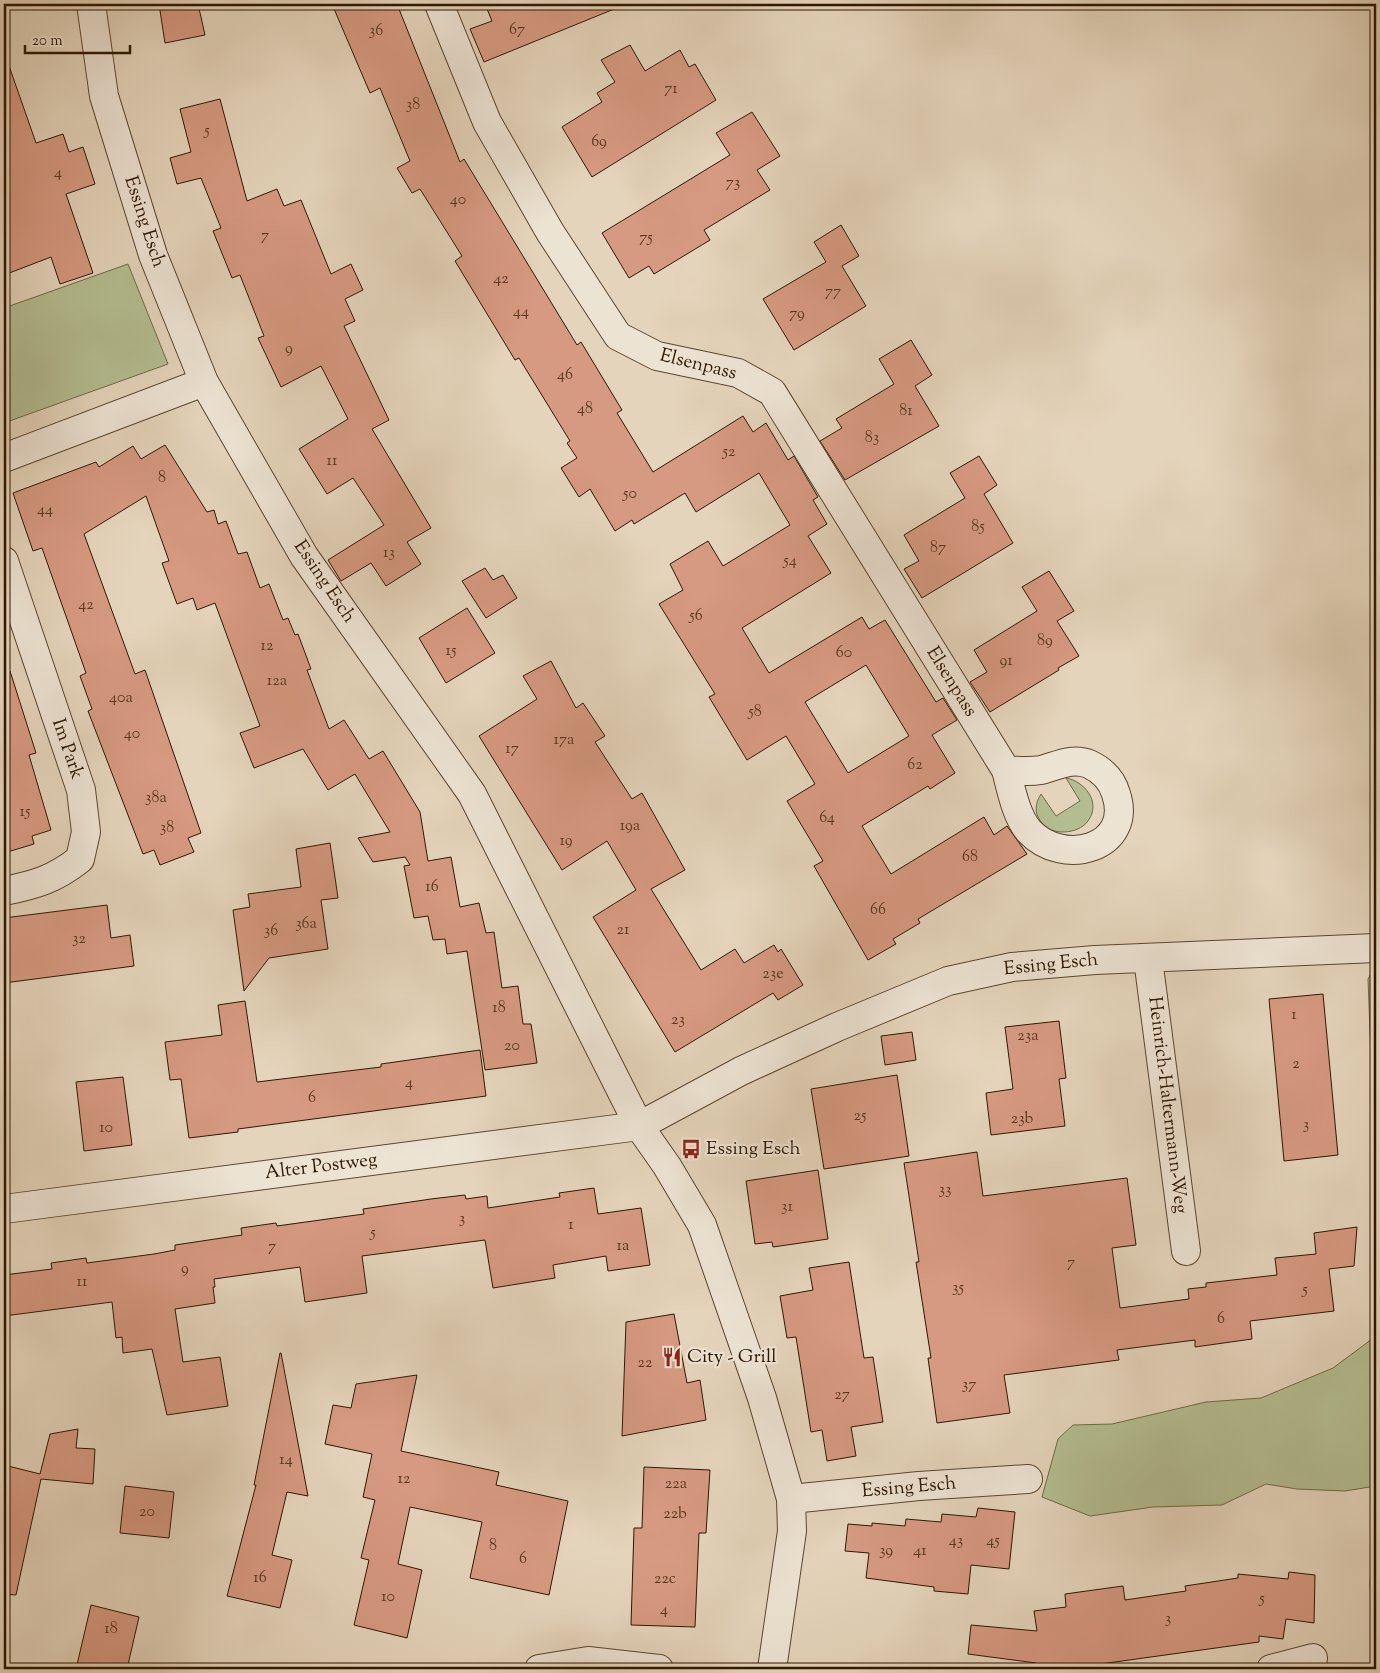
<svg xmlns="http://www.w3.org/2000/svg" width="1380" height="1673" font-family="'Sorts Mill Goudy',serif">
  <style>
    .green { fill: #b3bd91; stroke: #716a48 }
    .building { fill: #d69981; stroke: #2f1700; fill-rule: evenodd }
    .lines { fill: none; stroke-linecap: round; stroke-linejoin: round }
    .minor-casing { stroke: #5c462f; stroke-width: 30 }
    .minor { stroke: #ede3d3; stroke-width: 28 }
    .labels { text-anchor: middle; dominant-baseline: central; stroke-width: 4.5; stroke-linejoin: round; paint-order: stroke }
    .number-label { font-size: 16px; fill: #593820 }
    .street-label { font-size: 19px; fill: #2f1700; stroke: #ede3d3 }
    .poi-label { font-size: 19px; fill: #2f1700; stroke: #ede3d3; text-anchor: start }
  </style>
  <rect width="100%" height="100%" fill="#e4d4bb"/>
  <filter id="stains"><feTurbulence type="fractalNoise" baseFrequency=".004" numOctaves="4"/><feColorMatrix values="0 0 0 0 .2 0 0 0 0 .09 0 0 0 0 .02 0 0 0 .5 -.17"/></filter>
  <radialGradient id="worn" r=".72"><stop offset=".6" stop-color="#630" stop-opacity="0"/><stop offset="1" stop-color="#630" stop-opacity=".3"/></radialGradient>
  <path class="green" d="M 128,264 L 168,364 L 4,423 L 4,308 Z
    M 1066,778 C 1084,781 1102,802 1088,821 C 1078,835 1050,836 1041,822 C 1034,812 1035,804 1041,794 L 1056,816 L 1080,801 Z
    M 1376,964 L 1376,1125 L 1373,1110 L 1368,979 Z
    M 1376,1336 L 1376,1486 L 1345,1491 L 1297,1489 L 1266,1484 L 1222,1505 L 1153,1507 L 1090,1516 L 1042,1497 L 1058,1439 L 1073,1425 L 1112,1424 L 1206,1402 L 1261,1398 L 1333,1368 Z
    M 1376,1493 L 1376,1669 L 1375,1669 L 1370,1583 Z"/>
  <path class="building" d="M 159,4 L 198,4 L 205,35 L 165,43 Z
    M 332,4 L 397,4 L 460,162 L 464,159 L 577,345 L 581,342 L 622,410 L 617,413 L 653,472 L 743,416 L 753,432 L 766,423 L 788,460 L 794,456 L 818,497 L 813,500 L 827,524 L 808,536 L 831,573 L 742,628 L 769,673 L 862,617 L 869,629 L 885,620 L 936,702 L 943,698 L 957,720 L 932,735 L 955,773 L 930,789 L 928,786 L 862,826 L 891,874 L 984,817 L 994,835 L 1007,826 L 1027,854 L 918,919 L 920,923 L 893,939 L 896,944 L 868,960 L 814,866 L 823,861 L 787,801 L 815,784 L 786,736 L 747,760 L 709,697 L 715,694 L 659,604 L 683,590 L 670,564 L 708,541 L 723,566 L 790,525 L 759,473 L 696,512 L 685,493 L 634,524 L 632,520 L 615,531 L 590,489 L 579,497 L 561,468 L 577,458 L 567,443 L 570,441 L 519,358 L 515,360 L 455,261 L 462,256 L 420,189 L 412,193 L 397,168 L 410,161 L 380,88 L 370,93 ZM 866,665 L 909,736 L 848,773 L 805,702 Z
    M 485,4 L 624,4 L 624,5 L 484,62 L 470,29 L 492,21 Z
    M 630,45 L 645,71 L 680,50 L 689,67 L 695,64 L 716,100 L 592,177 L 562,127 L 602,102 L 597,93 L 615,82 L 601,60 Z
    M 4,63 L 8,63 L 36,143 L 63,134 L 69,152 L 83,147 L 95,184 L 66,194 L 93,273 L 60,284 L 51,257 L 4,275 Z
    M 220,99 L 247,201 L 277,189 L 284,206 L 301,200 L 331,274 L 351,264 L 363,290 L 345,299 L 355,321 L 344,326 L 389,420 L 372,429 L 431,528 L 407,542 L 421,564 L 386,586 L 371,563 L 341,581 L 328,560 L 384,525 L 353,478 L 327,494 L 299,449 L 348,419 L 321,366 L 281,387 L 258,338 L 264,336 L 240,275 L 232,278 L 213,231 L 221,228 L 201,178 L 177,184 L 170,158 L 191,152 L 180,109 Z
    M 752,112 L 780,156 L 757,170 L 770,190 L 704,230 L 710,240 L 654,274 L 649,266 L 629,278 L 602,233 L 730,155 L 716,133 Z
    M 841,225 L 859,256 L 842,266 L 866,306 L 794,350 L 763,299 L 826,262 L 814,242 Z
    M 911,340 L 932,375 L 915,386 L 939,426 L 845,480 L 820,441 L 842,428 L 836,419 L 894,384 L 879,359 Z
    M 165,445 L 207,512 L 214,510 L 218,524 L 226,521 L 238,554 L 247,552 L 260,588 L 269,584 L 283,620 L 288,618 L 295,635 L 298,634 L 311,669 L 307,670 L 329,729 L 344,720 L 369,759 L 383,751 L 420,812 L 428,861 L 451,857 L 460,907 L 479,903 L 486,933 L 494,932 L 502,988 L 518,986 L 523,1024 L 531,1024 L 537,1063 L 485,1070 L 467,951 L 447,954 L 445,939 L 433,940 L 428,916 L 414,918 L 404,866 L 410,865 L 405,857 L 373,862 L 358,838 L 390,832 L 355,774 L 328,790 L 303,749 L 254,768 L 240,733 L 260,726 L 215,603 L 197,610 L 193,598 L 177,604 L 162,563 L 169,561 L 146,496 L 84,534 L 135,674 L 145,670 L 201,833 L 188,838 L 194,852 L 160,865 L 154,850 L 143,854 L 88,711 L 92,709 L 80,676 L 86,673 L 42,548 L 33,551 L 13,493 L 96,462 L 99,467 L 133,446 L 141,459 Z
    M 979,456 L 997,485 L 984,494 L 1013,543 L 922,598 L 904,569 L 919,561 L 904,535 L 965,498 L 950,473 Z
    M 485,568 L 493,580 L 503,575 L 517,598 L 486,618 L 462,581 Z
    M 1049,571 L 1074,611 L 1057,621 L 1079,656 L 1058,668 L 1059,670 L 990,712 L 970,682 L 987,672 L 974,650 L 1037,611 L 1022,587 Z
    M 467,608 L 495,653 L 446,683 L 419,638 Z
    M 551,661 L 576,708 L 583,703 L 605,736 L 595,742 L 632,799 L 642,793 L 685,870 L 651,889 L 701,970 L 735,949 L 744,963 L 774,945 L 778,952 L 781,949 L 803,985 L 778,1000 L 773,993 L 675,1052 L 593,917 L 636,890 L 607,841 L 562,870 L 479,736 L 537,699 L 523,676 Z
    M 10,671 L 36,753 L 29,755 L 51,830 L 32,836 L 34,844 L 4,853 L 4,672 Z
    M 330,843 L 338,898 L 321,900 L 328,949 L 269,958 L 244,991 L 233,910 L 250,907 L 248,894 L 301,887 L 296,849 Z
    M 107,905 L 111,938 L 130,935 L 134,966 L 4,983 L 4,918 Z
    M 1323,994 L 1338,1155 L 1284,1161 L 1269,999 Z
    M 245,1001 L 257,1082 L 381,1067 L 381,1064 L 480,1050 L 486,1096 L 238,1129 L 238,1132 L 189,1138 L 181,1079 L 170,1080 L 165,1042 L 222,1035 L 218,1005 Z
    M 1059,1021 L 1066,1078 L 1059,1079 L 1065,1126 L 991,1135 L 986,1093 L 1013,1089 L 1005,1027 Z
    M 912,1032 L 916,1060 L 885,1065 L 881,1036 Z
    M 897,1075 L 909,1156 L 824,1169 L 811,1089 Z
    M 123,1077 L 132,1145 L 84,1151 L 76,1082 Z
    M 977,1152 L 983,1196 L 1127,1178 L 1136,1245 L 1112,1248 L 1120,1308 L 1189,1299 L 1188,1289 L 1206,1287 L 1206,1283 L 1277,1275 L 1275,1258 L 1316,1254 L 1314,1233 L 1357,1227 L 1354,1266 L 1329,1269 L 1334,1311 L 1250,1321 L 1252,1339 L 1195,1347 L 1195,1340 L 1117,1350 L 1119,1360 L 1004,1375 L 1010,1413 L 937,1423 L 928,1358 L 931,1358 L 916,1262 L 919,1262 L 904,1163 Z
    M 818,1170 L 828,1239 L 773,1247 L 772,1242 L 755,1244 L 746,1181 Z
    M 594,1188 L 598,1214 L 641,1208 L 650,1265 L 608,1271 L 606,1256 L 553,1265 L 555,1278 L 493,1288 L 485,1240 L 362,1256 L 367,1293 L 305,1302 L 300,1267 L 214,1279 L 215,1287 L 213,1287 L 215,1303 L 175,1309 L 183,1362 L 220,1357 L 228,1406 L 167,1415 L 152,1349 L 123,1353 L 122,1337 L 116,1338 L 112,1302 L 4,1316 L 4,1275 L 52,1269 L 51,1263 L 86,1258 L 87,1263 L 154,1254 L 175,1250 L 175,1245 L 242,1235 L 241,1228 L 276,1223 L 277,1226 L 342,1217 L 364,1214 L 363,1209 L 431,1199 L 465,1195 L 466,1199 L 487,1196 L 488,1208 L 560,1197 L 559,1193 Z
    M 849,1262 L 864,1358 L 873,1357 L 883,1422 L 851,1427 L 856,1456 L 827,1461 L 822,1430 L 811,1432 L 796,1337 L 787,1338 L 780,1296 L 813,1290 L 809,1268 Z
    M 674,1314 L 687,1383 L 700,1380 L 706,1420 L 622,1436 L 626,1322 Z
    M 280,1353 L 281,1353 L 308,1496 L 287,1492 L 272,1555 L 292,1560 L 280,1608 L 227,1596 L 256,1485 L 254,1485 Z
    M 417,1375 L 401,1451 L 499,1472 L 496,1485 L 568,1501 L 549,1595 L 470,1578 L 482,1522 L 410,1507 L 398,1564 L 422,1570 L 407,1638 L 354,1625 L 369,1560 L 361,1558 L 375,1500 L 363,1497 L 372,1454 L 325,1444 L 333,1405 L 351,1408 L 356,1384 Z
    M 78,1429 L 76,1448 L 95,1449 L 93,1484 L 41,1479 L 16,1595 L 4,1594 L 4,1465 L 40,1474 L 50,1434 Z
    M 644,1467 L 710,1470 L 706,1533 L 699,1533 L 695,1627 L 631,1625 L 634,1528 L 642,1528 Z
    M 125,1486 L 174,1492 L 169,1538 L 120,1533 Z
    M 978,1508 L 1015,1512 L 1009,1569 L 971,1565 L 968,1594 L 934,1591 L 934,1587 L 866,1578 L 869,1553 L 845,1551 L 848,1524 L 872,1526 L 872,1523 L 905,1526 L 906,1519 L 941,1522 L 942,1514 L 976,1517 Z
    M 1289,1572 L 1315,1575 L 1314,1623 L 1286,1619 L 1283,1639 L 1259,1636 L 1259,1642 L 1086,1666 L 1086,1669 L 1037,1669 L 1036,1663 L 968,1654 L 971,1625 L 1037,1631 L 1034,1611 L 1066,1607 L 1065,1594 L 1123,1586 L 1125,1600 L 1186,1591 L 1185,1586 L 1238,1578 L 1238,1574 L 1288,1579 Z
    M 91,1605 L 139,1617 L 127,1669 L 76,1669 Z"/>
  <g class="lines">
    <defs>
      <path id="minor" d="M 91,4 L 104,96 L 153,255 L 204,382 L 304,556 L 472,794 L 639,1126 L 667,1166 L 702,1225 L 762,1398 L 791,1499 L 792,1531 L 772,1669
        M 439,4 L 487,122 L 550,232 L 618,336 L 657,356 L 738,373 L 772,392 L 1006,770 C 1011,789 1016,816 1029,831 C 1063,868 1134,848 1116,794 C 1112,780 1102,770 1089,764 C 1072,757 1057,766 1041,770 C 1029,772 1018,771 1006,770
        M 4,458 L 204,382
        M 4,561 L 81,790 L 86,832 L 80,859 C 55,879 35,885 4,891
        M 1148,959 L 1186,1251
        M 4,1209 L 639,1126 L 741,1071 L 837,1027 L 948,981 L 1012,967 L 1095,960 L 1376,948
        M 791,1499 L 919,1486 L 1028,1479
        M 539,1669 L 588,1661 L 659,1669
        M 1271,1669 L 1313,1658"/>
    </defs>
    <use href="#minor" class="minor-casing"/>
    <use href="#minor" class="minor"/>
  </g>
  <defs>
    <symbol id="bus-bare" viewBox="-9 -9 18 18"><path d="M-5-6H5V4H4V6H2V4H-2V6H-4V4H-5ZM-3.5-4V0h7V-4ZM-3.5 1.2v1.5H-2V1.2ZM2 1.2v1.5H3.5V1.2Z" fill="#8f2418" stroke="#ede3d3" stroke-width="2.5" paint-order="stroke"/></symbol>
    <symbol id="restaurant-bare" viewBox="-9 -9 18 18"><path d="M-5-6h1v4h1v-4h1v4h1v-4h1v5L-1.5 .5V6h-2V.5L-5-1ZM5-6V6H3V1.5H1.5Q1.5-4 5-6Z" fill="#8f2418" stroke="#ede3d3" stroke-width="2.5" paint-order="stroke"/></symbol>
  </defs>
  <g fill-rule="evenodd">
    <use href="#bus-bare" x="677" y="1135" width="28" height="28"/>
    <use href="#restaurant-bare" x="658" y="1343" width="28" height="28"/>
  </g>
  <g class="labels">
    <g class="number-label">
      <text x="517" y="30">67</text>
      <text x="376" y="31">36</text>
      <text x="671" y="89">71</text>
      <text x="413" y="105">38</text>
      <text x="207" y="131">5</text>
      <text x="599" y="142">69</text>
      <text x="58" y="173">4</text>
      <text x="733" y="183">73</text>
      <text x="458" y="200">40</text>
      <text x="265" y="236">7</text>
      <text x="646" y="238">75</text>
      <text x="501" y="279">42</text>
      <text x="833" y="292">77</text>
      <text x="521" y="312">44</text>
      <text x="797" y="314">79</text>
      <text x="289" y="349">9</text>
      <text x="565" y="375">46</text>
      <text x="585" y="409">48</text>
      <text x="906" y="411">81</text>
      <text x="872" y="438">83</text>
      <text x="729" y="452">52</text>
      <text x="332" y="461">11</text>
      <text x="162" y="478">8</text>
      <text x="630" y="494">50</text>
      <text x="45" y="510">44</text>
      <text x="978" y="527">85</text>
      <text x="938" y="548">87</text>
      <text x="389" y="553">13</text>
      <text x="790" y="561">54</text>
      <text x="86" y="605">42</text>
      <text x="696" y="616">56</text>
      <text x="1045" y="641">89</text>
      <text x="267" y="646">12</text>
      <text x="451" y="651">15</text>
      <text x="844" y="653">60</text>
      <text x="1006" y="661">91</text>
      <text x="277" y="681">12a</text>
      <text x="121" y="698">40a</text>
      <text x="755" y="712">58</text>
      <text x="132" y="734">40</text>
      <text x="564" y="740">17a</text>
      <text x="512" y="749">17</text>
      <text x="915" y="765">62</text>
      <text x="156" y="798">38a</text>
      <text x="25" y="812">15</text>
      <text x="827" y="818">64</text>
      <text x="630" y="826">19a</text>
      <text x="167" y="828">38</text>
      <text x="566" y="841">19</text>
      <text x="970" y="857">68</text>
      <text x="432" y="887">16</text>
      <text x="878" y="910">66</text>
      <text x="306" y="924">36a</text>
      <text x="623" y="930">21</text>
      <text x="271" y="931">36</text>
      <text x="79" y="939">32</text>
      <text x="773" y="974">23e</text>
      <text x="499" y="1008">18</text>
      <text x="1294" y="1015">1</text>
      <text x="678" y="1020">23</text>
      <text x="1028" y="1036">23a</text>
      <text x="512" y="1046">20</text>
      <text x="1296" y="1064">2</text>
      <text x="409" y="1083">4</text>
      <text x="312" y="1098">6</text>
      <text x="860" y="1116">25</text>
      <text x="1022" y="1119">23b</text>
      <text x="1306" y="1125">3</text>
      <text x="106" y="1128">10</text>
      <text x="945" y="1190">33</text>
      <text x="787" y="1207">31</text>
      <text x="462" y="1219">3</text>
      <text x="571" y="1225">1</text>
      <text x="373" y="1233">5</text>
      <text x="623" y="1246">1a</text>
      <text x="272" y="1247">7</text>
      <text x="1071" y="1263">7</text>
      <text x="185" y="1269">9</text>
      <text x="82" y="1282">11</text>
      <text x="958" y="1288">35</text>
      <text x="1305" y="1290">5</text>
      <text x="1221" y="1319">6</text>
      <text x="645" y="1363">22</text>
      <text x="969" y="1385">37</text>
      <text x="842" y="1395">27</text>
      <text x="286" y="1460">14</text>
      <text x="404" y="1479">12</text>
      <text x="676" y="1484">22a</text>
      <text x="147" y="1512">20</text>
      <text x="675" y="1514">22b</text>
      <text x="956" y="1541">43</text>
      <text x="993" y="1541">45</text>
      <text x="493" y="1546">8</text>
      <text x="886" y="1551">39</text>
      <text x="920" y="1551">41</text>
      <text x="523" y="1559">6</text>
      <text x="260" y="1578">16</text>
      <text x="665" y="1579">22c</text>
      <text x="388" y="1597">10</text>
      <text x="1262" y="1599">5</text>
      <text x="664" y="1610">4</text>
      <text x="1168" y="1619">3</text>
      <text x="111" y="1629">18</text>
    </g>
    <g class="street-label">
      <text transform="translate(144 222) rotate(72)">Essing Esch</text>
      <text transform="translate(698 365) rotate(14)">Elsenpass</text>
      <text transform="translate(324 582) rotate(56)">Essing Esch</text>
      <text transform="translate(951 682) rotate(58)">Elsenpass</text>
      <text transform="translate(67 749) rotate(71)">Im Park</text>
      <text transform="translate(1051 965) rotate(-6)">Essing Esch</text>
      <text transform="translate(1167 1105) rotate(83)">Heinrich-Haltermann-Weg</text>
      <text transform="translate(321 1167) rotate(-7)">Alter Postweg</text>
      <text transform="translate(909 1488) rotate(-5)">Essing Esch</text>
    </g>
    <g class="poi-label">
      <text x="706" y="1149">Essing Esch</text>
      <text x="687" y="1357">City - Grill</text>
    </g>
  </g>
  <rect width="1380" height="1673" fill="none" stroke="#e4d4bb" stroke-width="20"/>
  <rect x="5" y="5" width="1370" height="1663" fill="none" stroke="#2f1700" stroke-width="2.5"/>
  <rect x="10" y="10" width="1360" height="1653" fill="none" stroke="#2f1700"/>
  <path d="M25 45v8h105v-8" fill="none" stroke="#2f1700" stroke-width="2.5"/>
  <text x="32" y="45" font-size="15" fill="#2f1700" stroke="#ede3d3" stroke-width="4" paint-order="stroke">20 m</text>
  <rect width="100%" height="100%" filter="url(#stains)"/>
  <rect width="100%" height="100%" fill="url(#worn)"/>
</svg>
